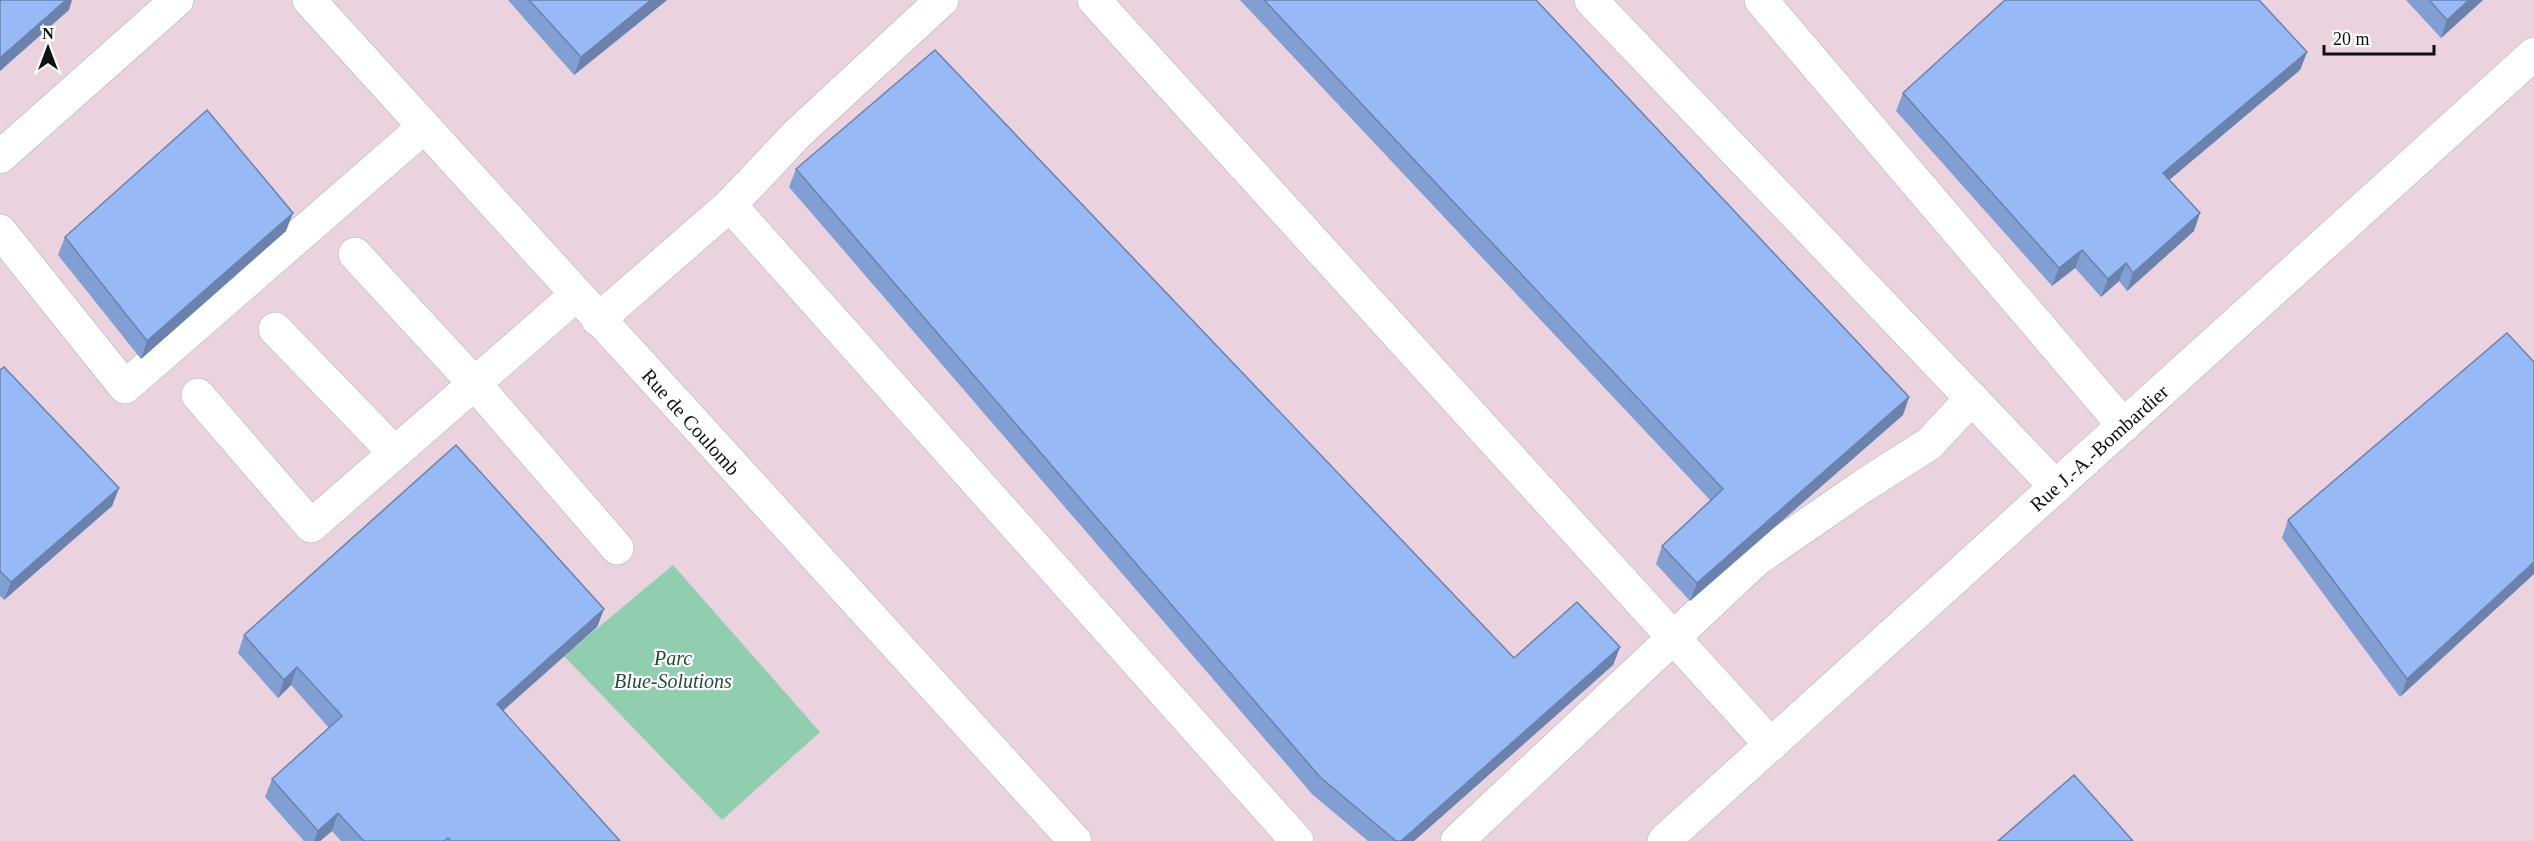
<svg xmlns="http://www.w3.org/2000/svg" width="2534" height="841" font-family="Georgia,serif">
  <style>
    .industrial { fill: #ead2de }
    .green { fill: #90ceaf }
    .lines { fill: none; stroke-linecap: round; stroke-linejoin: round }
    .minor-casing { stroke: #acb0b9; stroke-width: 34 }
    .minor { stroke: #fff; stroke-width: 33 }
    .wall { fill: #829fd4 }
    .shaded-wall { fill: #6a82ac }
    .building { fill: #97b9f6; stroke: #6a82ac; stroke-width: 1.5 }
    .labels { text-anchor: middle; dominant-baseline: central; stroke-width: 4.5; stroke-linejoin: round; paint-order: stroke }
    .street-label { font-size: 20px; fill: #0e1013; stroke: #fff }
    .park-label { font-size: 20px; font-style: italic; fill: #1f4b37; stroke: #fff }
  </style>
  <rect width="100%" height="100%" fill="#dfe4ed"/>
  <path class="industrial" d="M 0,0 L 2534,0 L 2534,841 L 0,841 Z"/>
  <path class="green" d="M 673,565 L 820,732 L 722,820 L 564,656 Z"/>
  <g class="lines">
    <defs>
      <path id="minor" d="M 309,0 L 1075,841
        M 1094,0 L 1771,745
        M 1591,0 L 2056,487
        M 1761,0 L 2124,426
        M 0,157 L 177,0
        M 730,205 L 797,134 L 942,0
        M 0,231 L 125,387 L 424,127
        M 355,254 L 475,384 L 617,548
        M 598,320 L 730,205 L 1297,841
        M 275,329 L 395,453
        M 198,395 L 311,526 L 576,295
        M 1457,841 L 1756,560 L 1863,486 L 1929,444 L 1972,398
        M 1664,841 L 2534,54"/>
    </defs>
    <use href="#minor" class="minor-casing"/>
    <use href="#minor" class="minor"/>
  </g>
  <path class="wall" d="M 508,0 L 667,0 L 574,75 Z
    M 1240,0 L 1536,0 L 1909,397 L 1903,415 L 1690,601 L 1656,564 L 1662,546 L 1710,500 Z
    M 2406,0 L 2483,0 L 2441,38 Z
    M 2307,52 L 2300,70 L 2169,180 L 2194,231 L 2127,291 L 2119,281 L 2101,297 L 2075,268 L 2052,286 L 1896,111 L 1903,93 Z
    M 796,169 L 1514,658 L 1620,647 L 1613,665 L 1414,841 L 1368,841 L 1313,795 L 789,187 Z
    M 286,231 L 141,359 L 58,255 L 65,237 Z
    M 2534,362 L 2400,697 L 2282,538 L 2288,520 Z
    M 0,370 L 119,488 L 112,506 L 4,600 L 0,596 Z
    M 604,609 L 597,627 L 503,711 L 620,841 L 341,841 L 332,831 L 320,841 L 304,841 L 265,797 L 272,779 L 329,728 L 291,685 L 278,698 L 238,653 L 244,635 Z"/>
  <path class="shaded-wall" d="M 66,0 L 72,0 L 69,10 L 0,71 L 0,58 Z
    M 651,0 L 667,0 L 574,75 L 581,57 Z
    M 2469,0 L 2483,0 L 2441,38 L 2447,20 Z
    M 2307,52 L 2300,70 L 2156,191 L 2163,173 Z
    M 293,213 L 286,231 L 141,359 L 147,341 Z
    M 2200,213 L 2194,231 L 2127,291 L 2133,273 Z
    M 2082,250 L 2075,268 L 2052,286 L 2059,268 Z
    M 2126,263 L 2119,281 L 2101,297 L 2108,279 Z
    M 1909,397 L 1903,415 L 1690,601 L 1697,583 Z
    M 119,488 L 112,506 L 4,600 L 11,582 Z
    M 2534,562 L 2534,574 L 2400,697 L 2407,679 Z
    M 604,609 L 597,627 L 490,722 L 497,704 Z
    M 1620,647 L 1613,665 L 1414,841 L 1401,841 Z
    M 297,667 L 291,685 L 278,698 L 284,680 Z
    M 338,813 L 332,831 L 320,841 L 314,841 L 318,831 Z"/>
  <path class="building" d="M 0,0 L 66,0 L 0,58 Z
    M 529,0 L 651,0 L 581,57 Z
    M 1264,0 L 1536,0 L 1909,397 L 1697,583 L 1662,546 L 1723,489 Z
    M 2005,0 L 2259,0 L 2307,52 L 2163,173 L 2200,213 L 2133,273 L 2126,263 L 2108,279 L 2082,250 L 2059,268 L 1903,93 Z
    M 2429,0 L 2469,0 L 2447,20 Z
    M 935,50 L 1514,658 L 1577,602 L 1620,647 L 1401,841 L 1396,841 L 1320,777 L 796,169 Z
    M 207,110 L 293,213 L 147,341 L 65,237 Z
    M 2507,333 L 2534,362 L 2534,562 L 2407,679 L 2288,520 Z
    M 4,367 L 119,488 L 11,582 L 0,571 L 0,370 Z
    M 456,445 L 604,609 L 497,704 L 620,841 L 451,841 L 448,838 L 444,841 L 364,841 L 338,813 L 318,831 L 272,779 L 342,716 L 297,667 L 284,680 L 244,635 Z
    M 2074,775 L 2133,841 L 1998,841 Z"/>
  <g class="labels">
    <g class="street-label">
      <text transform="translate(691 422) rotate(48)">Rue de Coulomb</text>
      <text transform="translate(2099 448) rotate(-42)">Rue J.-A.-Bombardier</text>
    </g>
    <g class="park-label">
      <text x="673" y="658">Parc<tspan x="673" dy="23">Blue-Solutions</tspan></text>
    </g>
  </g>
  <g transform="translate(48 48)" stroke="#ffffff" stroke-width="4.5" paint-order="stroke">
  <path d="M0-4.5L10 22L0 15L-10 22Z" fill="#0e1013"/>
  <text y="-9" font-size="16" font-weight="bold" text-anchor="middle" fill="#0e1013">N</text>
  </g>
  <path d="M2324 45v9h110v-9" fill="none" stroke="#0e1013" stroke-width="3"/>
  <text x="2333" y="45" font-size="18" fill="#0e1013" stroke="#ffffff" stroke-width="4.5" paint-order="stroke">20 m</text>
</svg>
